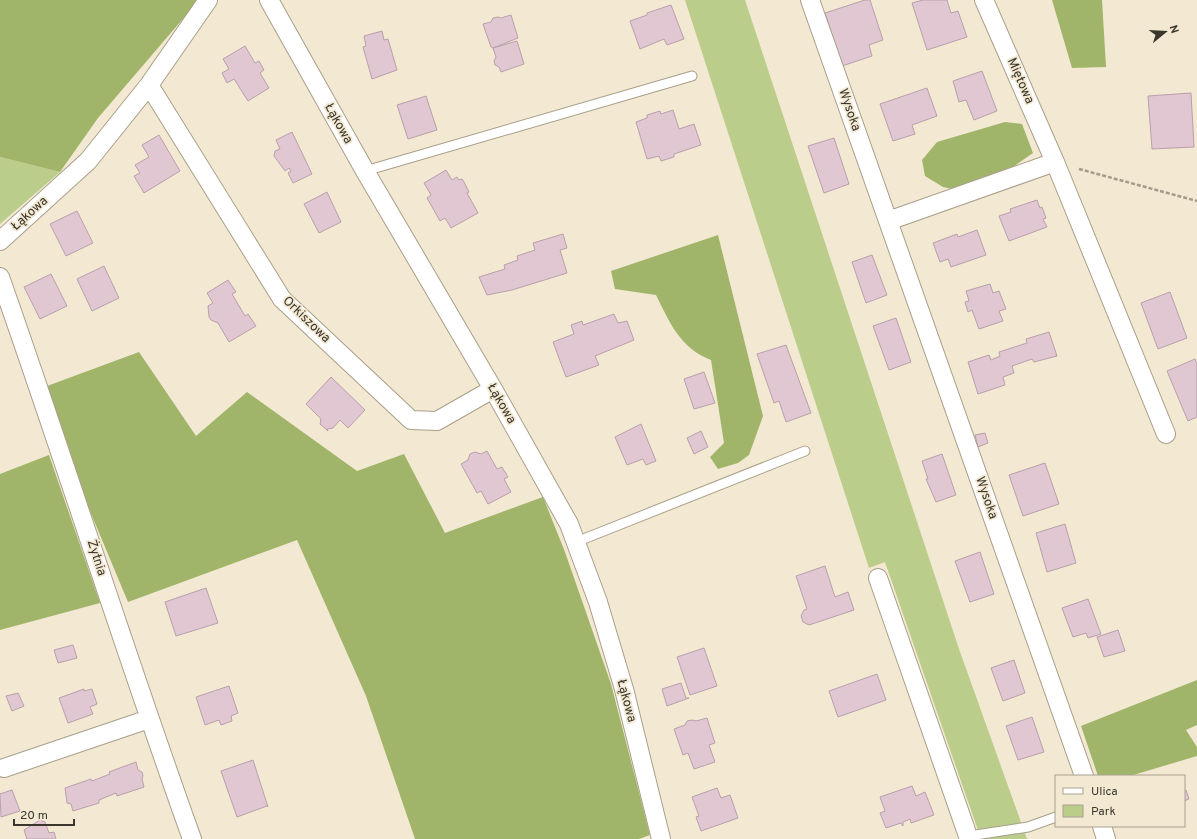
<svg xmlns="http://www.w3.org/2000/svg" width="1197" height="839" font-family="Overpass,sans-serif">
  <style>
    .green { fill: #bacd8a }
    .forest { fill: #a1b56a }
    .building { fill: #e0c7d2; stroke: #b8a0ac }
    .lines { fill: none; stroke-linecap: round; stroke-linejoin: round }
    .service-casing { stroke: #a99f8a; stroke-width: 11 }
    .minor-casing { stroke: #a99f8a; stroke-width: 20 }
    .path { stroke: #a39b8a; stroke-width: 2.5; stroke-dasharray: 4 2; stroke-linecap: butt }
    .service { stroke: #fff; stroke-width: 9 }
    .minor { stroke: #fff; stroke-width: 18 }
    .labels { text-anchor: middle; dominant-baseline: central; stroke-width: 3.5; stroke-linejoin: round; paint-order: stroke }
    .street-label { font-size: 13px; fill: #3a362d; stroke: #f3e8d2 }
  </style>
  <rect width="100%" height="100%" fill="#f3e8d2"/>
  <path class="green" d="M 685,0 L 745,0 L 959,649 L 1027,839 L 981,839 L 885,562 L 869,568 Z
    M 0,157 L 60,172 L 0,224 Z"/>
  <path class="forest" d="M 0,0 L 199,0 L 98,118 L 60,172 L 0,157 Z
    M 1052,0 L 1102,0 L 1106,67 L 1072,68 Z
    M 1005,122 L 1022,124 L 1033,153 L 1010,169 L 957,190 L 943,187 L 925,176 L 922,160 L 937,142 Z
    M 718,235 L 763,416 L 749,455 L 738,463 L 718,469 L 710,457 L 724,443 L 711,360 C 680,348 670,323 656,295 L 615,289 L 611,271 Z
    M 139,352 L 196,436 L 247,392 L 357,471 L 404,454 L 445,533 L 543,497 L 565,552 L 611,684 L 650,835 L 639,839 L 415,839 L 366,696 L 297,540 L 128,602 L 39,389 Z
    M 49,455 L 100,603 L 0,630 L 0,474 Z
    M 1197,680 L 1197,725 L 1186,730 L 1197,747 L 1197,756 L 1130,776 L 1098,776 L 1081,726 Z"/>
  <path class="building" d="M 865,0 L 870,0 L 883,40 L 869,45 L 872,56 L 842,66 L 825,13 Z
    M 923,0 L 947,0 L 951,13 L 958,11 L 967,37 L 927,50 L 912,3 Z
    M 671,5 L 684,39 L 667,45 L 664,39 L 640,49 L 630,21 L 647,15 L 647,13 Z
    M 511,15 L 518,38 L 493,48 L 491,47 L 483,24 L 491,22 L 493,18 L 498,17 L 501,18 Z
    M 382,31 L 384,40 L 388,39 L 397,70 L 372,79 L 363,47 L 366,46 L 364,36 Z
    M 517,41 L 524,64 L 501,72 L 499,67 L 495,65 L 494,61 L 496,57 L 493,48 Z
    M 245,46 L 255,63 L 259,61 L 264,70 L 260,73 L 269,88 L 248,101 L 234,79 L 227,83 L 222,73 L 229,69 L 223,59 Z
    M 982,71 L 997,111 L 974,120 L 966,100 L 959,102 L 953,81 Z
    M 927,88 L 937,116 L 912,125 L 915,134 L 893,141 L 880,104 Z
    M 1191,93 L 1194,147 L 1152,149 L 1148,96 Z
    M 426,96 L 437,130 L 408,139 L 397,105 Z
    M 673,110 L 679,129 L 694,124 L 701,145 L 674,154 L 674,157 L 661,161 L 659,156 L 647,159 L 636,122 L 647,118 L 647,115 L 660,111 L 661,114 Z
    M 292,132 L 312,174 L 293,183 L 288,173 L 291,171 L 289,168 L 285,171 L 274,156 L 275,151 L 280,149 L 276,140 Z
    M 159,135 L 180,171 L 144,193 L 134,176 L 140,173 L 135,165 L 149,157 L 142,145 Z
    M 834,138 L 849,184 L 824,193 L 808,146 Z
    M 446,170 L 452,180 L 457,177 L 459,180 L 462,179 L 464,182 L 469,192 L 467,193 L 478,213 L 451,228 L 445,218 L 440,221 L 427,198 L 431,195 L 424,183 Z
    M 327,192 L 341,222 L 319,233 L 304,204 Z
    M 1037,200 L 1040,208 L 1042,207 L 1046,218 L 1043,219 L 1047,227 L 1009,241 L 999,216 L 1011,212 L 1010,209 Z
    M 77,211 L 93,243 L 66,256 L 50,224 Z
    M 977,230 L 986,255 L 951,267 L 948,259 L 940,262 L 933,243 L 957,234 L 958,237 Z
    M 563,234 L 567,248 L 560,250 L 567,273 L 512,290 L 487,295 L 479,277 L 505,269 L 504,265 L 518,260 L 517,256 L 535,250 L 533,243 Z
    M 872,255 L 887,295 L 866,303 L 852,262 Z
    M 104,266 L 119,298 L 92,311 L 77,279 Z
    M 51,274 L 67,306 L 40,319 L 24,287 Z
    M 228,280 L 236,292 L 232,294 L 245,316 L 248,314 L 256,326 L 229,342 L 218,323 L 211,320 L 209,317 L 208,306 L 213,303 L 207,293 Z
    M 990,284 L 993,293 L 999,291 L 1006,309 L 999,311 L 1003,321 L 979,329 L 972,310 L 968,312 L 965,302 L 969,301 L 966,291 Z
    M 1170,292 L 1187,338 L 1158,349 L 1141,303 Z
    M 614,314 L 618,323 L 627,321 L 634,340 L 595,356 L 599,365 L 566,377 L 553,342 L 574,334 L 571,325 L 582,321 L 583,325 Z
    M 896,318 L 911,362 L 889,370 L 873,326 Z
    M 1049,332 L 1057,356 L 1034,362 L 1032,359 L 1012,366 L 1014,373 L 1003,377 L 1005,385 L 978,394 L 968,362 L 989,355 L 991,360 L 1000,356 L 999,352 L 1027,343 L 1026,339 Z
    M 786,345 L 811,413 L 786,422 L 779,401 L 774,403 L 757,354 Z
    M 1195,359 L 1197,364 L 1197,417 L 1188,421 L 1167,371 Z
    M 704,372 L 715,403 L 694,409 L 684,379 Z
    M 331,377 L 365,410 L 348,428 L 340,420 L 333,428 L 327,429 L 328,431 L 320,424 L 321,419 L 306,404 Z
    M 641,424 L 656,461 L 646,465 L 643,459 L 627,465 L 615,437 Z
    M 701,431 L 708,447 L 694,454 L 687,438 Z
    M 985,433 L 988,443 L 978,447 L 975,435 Z
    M 487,451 L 497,469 L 502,467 L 508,477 L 504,479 L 511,492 L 488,504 L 481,491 L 477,493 L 461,464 L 468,460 L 470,454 L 475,452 L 481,454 Z
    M 942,454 L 956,495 L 936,502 L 926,479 L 928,479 L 922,461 Z
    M 1045,463 L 1059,504 L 1023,516 L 1009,475 Z
    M 1065,524 L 1076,563 L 1047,572 L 1036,533 Z
    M 980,552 L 994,594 L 970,602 L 955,561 Z
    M 825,566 L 835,597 L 848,592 L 854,610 L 809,625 L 803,622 L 801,616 L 804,610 L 807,609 L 796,576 Z
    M 206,588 L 218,623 L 176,636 L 165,602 Z
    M 1088,599 L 1101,634 L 1088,638 L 1086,633 L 1073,637 L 1062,608 Z
    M 1118,630 L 1125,651 L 1104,657 L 1097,637 Z
    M 73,645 L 77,658 L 58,663 L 54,650 Z
    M 704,648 L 717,686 L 690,695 L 677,657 Z
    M 1014,660 L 1025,693 L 1003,701 L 991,668 Z
    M 877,674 L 886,700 L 838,717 L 829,691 Z
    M 681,683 L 686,698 L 689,698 L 667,706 L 662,689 Z
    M 229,686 L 238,713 L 231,716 L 232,721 L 221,725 L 219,720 L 205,725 L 196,697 Z
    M 84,689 L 84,691 L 92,689 L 97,704 L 90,707 L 93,714 L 68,723 L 59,698 Z
    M 18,693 L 24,706 L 12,711 L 6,696 Z
    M 1032,717 L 1044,752 L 1018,760 L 1006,726 Z
    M 707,718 L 715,743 L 709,745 L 715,762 L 694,769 L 688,753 L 683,755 L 674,729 L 685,725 L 687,721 L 692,720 L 696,721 Z
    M 253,760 L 268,807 L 267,806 L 237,817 L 221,771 Z
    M 136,762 L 138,770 L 142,772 L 143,776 L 142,779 L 144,787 L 117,796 L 116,793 L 99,800 L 99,803 L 73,811 L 71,804 L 67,803 L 65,788 L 91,779 L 92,781 L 110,774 L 109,772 Z
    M 912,786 L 916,796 L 925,792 L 934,815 L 911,823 L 910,819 L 903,822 L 903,826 L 901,823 L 886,828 L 880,813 L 885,811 L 880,797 Z
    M 717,788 L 721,798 L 730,795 L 738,818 L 701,831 L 696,817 L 699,816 L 692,797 Z
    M 12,790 L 20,811 L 1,817 L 0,794 Z
    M 1186,790 L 1189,799 L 1184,801 L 1184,791 Z
    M 40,820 L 45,822 L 49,833 L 54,832 L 56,839 L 27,839 L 24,830 Z"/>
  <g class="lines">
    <defs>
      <path id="service" d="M 365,171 L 692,76
        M 576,542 L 805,451
        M 969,836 L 1028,827 L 1056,817"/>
      <path id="minor" d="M 269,0 L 365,171 L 493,389 L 569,524 L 598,602 L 624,689 L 661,839
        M 810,0 L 1084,776
        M 984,0 L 1055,162 L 1166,434
        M 149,85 L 282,299 L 411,420 L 437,421 L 493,389
        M 888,221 L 1055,162
        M 0,241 L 88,161 L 149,85 L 208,0
        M 0,277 C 66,464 125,653 192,839
        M 878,578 L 969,839
        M 4,768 L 149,719
        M 1102,826 L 1106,839"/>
    </defs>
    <use href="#service" class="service-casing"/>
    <use href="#minor" class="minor-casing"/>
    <path class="path" d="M 1079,169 L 1197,201"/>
    <use href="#service" class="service"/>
    <use href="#minor" class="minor"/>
  </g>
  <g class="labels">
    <g class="street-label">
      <text transform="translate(1020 81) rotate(66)">Miętowa</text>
      <text transform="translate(849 110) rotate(71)">Wysoka</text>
      <text transform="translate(338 124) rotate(61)">Łąkowa</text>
      <text transform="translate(30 214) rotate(-42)">Łąkowa</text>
      <text transform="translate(306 320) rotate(44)">Orkiszowa</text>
      <text transform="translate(501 404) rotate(60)">Łąkowa</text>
      <text transform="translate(986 498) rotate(71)">Wysoka</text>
      <text transform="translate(96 558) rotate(72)">Żytnia</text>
      <text transform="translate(626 701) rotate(75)">Łąkowa</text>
    </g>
  </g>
  <rect x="1055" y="775" width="130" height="52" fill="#f3e8d2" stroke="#a9a190"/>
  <rect x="1063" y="788" width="20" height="6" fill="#ffffff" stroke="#a9a190"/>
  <text x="1091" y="795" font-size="12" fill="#3a362d">Ulica</text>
  <rect x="1063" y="805" width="20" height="12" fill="#bacd8a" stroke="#a9a190"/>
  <text x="1091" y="815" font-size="12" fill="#3a362d">Park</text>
  <g transform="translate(1165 32) rotate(72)" stroke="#f3e8d2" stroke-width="3" paint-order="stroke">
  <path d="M0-3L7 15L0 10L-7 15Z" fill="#3a362d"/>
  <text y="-6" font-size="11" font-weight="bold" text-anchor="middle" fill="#3a362d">N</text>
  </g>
  <path d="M14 819v6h60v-6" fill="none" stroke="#3a362d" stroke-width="2"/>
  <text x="20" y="819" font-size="12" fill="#3a362d" stroke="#f3e8d2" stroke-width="3" paint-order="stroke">20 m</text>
</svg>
